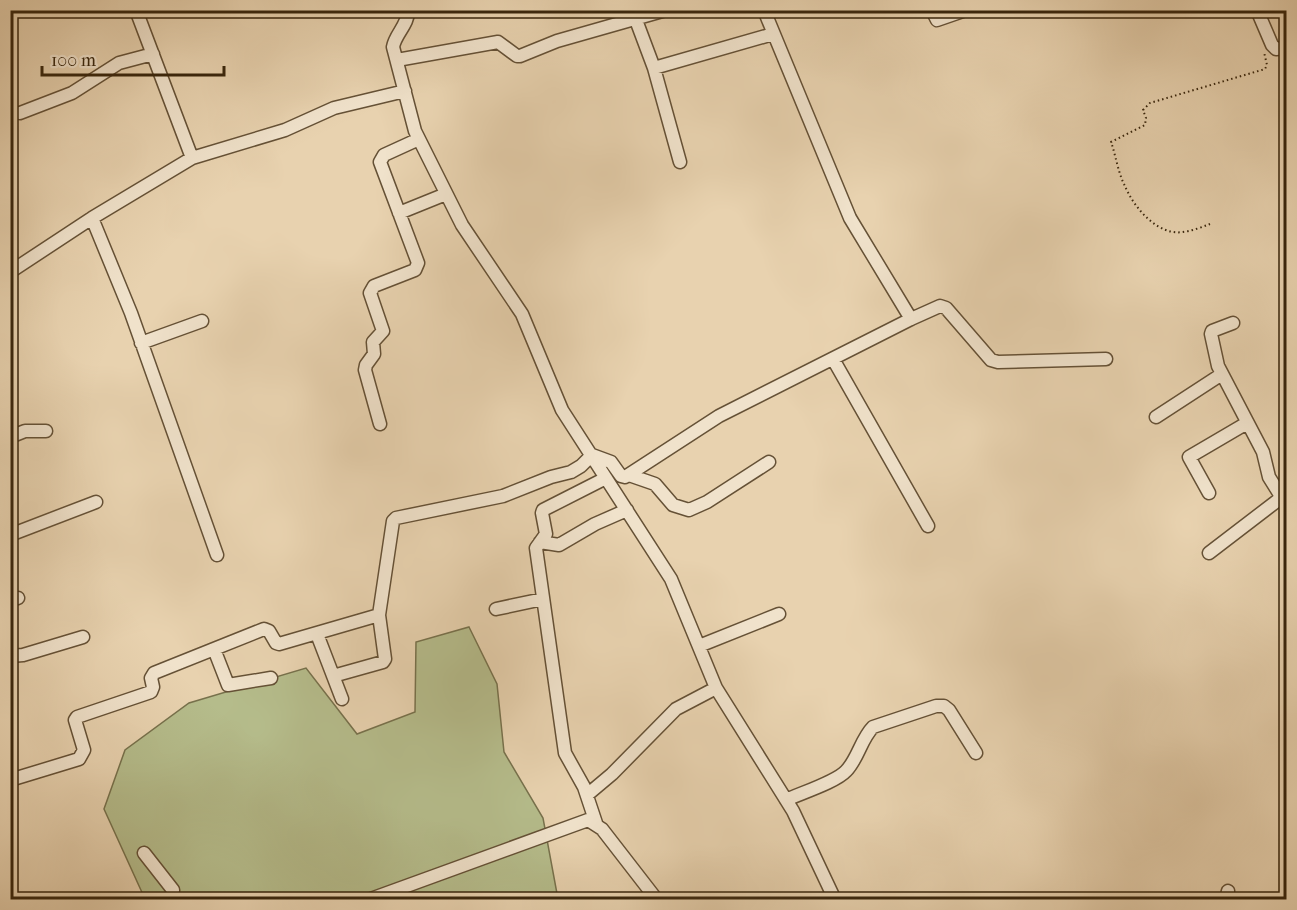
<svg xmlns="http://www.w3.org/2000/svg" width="1297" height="910" font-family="'IM FELL French Canon',serif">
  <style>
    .green { fill: #b5bc8b; stroke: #77714c; stroke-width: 1.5 }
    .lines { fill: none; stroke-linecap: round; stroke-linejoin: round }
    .minor-casing { stroke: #655136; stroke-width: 15 }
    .path { stroke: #39260d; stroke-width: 2; stroke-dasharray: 1.5 3; stroke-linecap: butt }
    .minor { stroke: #f0e2cb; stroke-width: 12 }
  </style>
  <rect width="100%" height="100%" fill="#e8d2af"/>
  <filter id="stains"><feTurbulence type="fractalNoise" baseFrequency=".00333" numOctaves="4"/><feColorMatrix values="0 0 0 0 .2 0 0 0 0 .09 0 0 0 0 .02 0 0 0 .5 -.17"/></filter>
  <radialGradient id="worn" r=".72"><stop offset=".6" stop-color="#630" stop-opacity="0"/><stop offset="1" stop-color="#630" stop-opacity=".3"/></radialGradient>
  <path class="green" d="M 469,627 L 497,684 L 504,752 L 543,818 L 558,899 L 145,899 L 104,809 L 125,750 L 189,703 L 306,668 L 357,734 L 415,712 L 416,642 Z"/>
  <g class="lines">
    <defs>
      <path id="minor" d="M 136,10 L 192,158
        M 408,10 C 409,24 395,34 393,47 L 415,131 L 462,225 L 522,314 L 562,410 L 671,579 L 716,688 L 793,811 L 835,900
        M 764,10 L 850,218 L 911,319
        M 932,10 L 937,20 L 966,10
        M 1257,10 L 1272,45 L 1276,49 L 1286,48
        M 636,20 L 654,68 L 773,34
        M 397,60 L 498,42 L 517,56 L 520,56 L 557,41 L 666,10
        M 654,68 L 680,162
        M 20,113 L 72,93 L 119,63 L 153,54
        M 399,213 L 446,194
        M 92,218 L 131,313 L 217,555
        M 10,272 L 92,218 L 192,158 L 285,130 L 334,108 L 405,91
        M 1233,323 L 1212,331 L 1211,334 L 1218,366 L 1263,452 L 1269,477 L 1282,498
        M 141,343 L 202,321
        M 833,359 L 928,526
        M 1156,417 L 1222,374
        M 380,424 L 365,370 L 366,365 L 374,354 L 373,342 L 383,331 L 370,293 L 374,286 L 415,270 L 418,263 L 380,162 L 384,155 L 419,139
        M 10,437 L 25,431 L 46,431
        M 629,475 L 655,484 L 673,505 L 689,510 L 707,502 L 769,462
        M 1209,493 L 1189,457 L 1247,423
        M 10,535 L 96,502
        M 540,542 L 559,545 L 595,524 L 627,510
        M 1209,553 L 1286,494
        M 10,600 L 18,598
        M 496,609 L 543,599
        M 317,634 L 342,699
        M 699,646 L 779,614
        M 214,649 L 228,685 L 271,678
        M 10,656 L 23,655 L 83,637
        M 333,676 L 383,662 L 385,659 L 379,615
        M 10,780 L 79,759 L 84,750 L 75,720 L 77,717 L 151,692 L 153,687 L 151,678 L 154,673 L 264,629 L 269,631 L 276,643 L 279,644 L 379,615 L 393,521 L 396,518 L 503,496 L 551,477 L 571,472 L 581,466 L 592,455 L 611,462 L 621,476 L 625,477 L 719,416 L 911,319 L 940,306 L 946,308 L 991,360 L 998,362 L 1106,359
        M 587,795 L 612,774 L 676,709 L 716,688
        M 786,800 C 801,793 836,782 846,771 C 858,759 861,739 873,727 L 936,706 L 944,706 L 949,710 L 976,753
        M 596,823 L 584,787 L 565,753 L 536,548 L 546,534 L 542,513 L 543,510 L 606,478
        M 144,853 L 173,890 L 171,900
        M 368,900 L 588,820 L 602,829 L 657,900
        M 1226,900 L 1228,891"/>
    </defs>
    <use href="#minor" class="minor-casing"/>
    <path class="path" d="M 1210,224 C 1202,227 1192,231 1183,232 C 1158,236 1134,208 1125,186 C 1118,173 1116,156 1111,142 L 1145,125 L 1146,118 L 1143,110 L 1150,103 L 1265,69 L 1267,65 L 1264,52"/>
    <use href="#minor" class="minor"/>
  </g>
  <rect width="1297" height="910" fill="none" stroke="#e8d2af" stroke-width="36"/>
  <rect x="12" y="12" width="1273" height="886" fill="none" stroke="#39260d" stroke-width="3"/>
  <rect x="18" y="18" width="1261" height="874" fill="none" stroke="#39260d" stroke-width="1.5"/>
  <path d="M42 66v9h182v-9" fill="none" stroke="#39260d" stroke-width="3"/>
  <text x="51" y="66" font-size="18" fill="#39260d" stroke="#f0e2cb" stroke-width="4.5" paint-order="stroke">100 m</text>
  <rect width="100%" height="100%" filter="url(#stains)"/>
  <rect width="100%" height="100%" fill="url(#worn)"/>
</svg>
